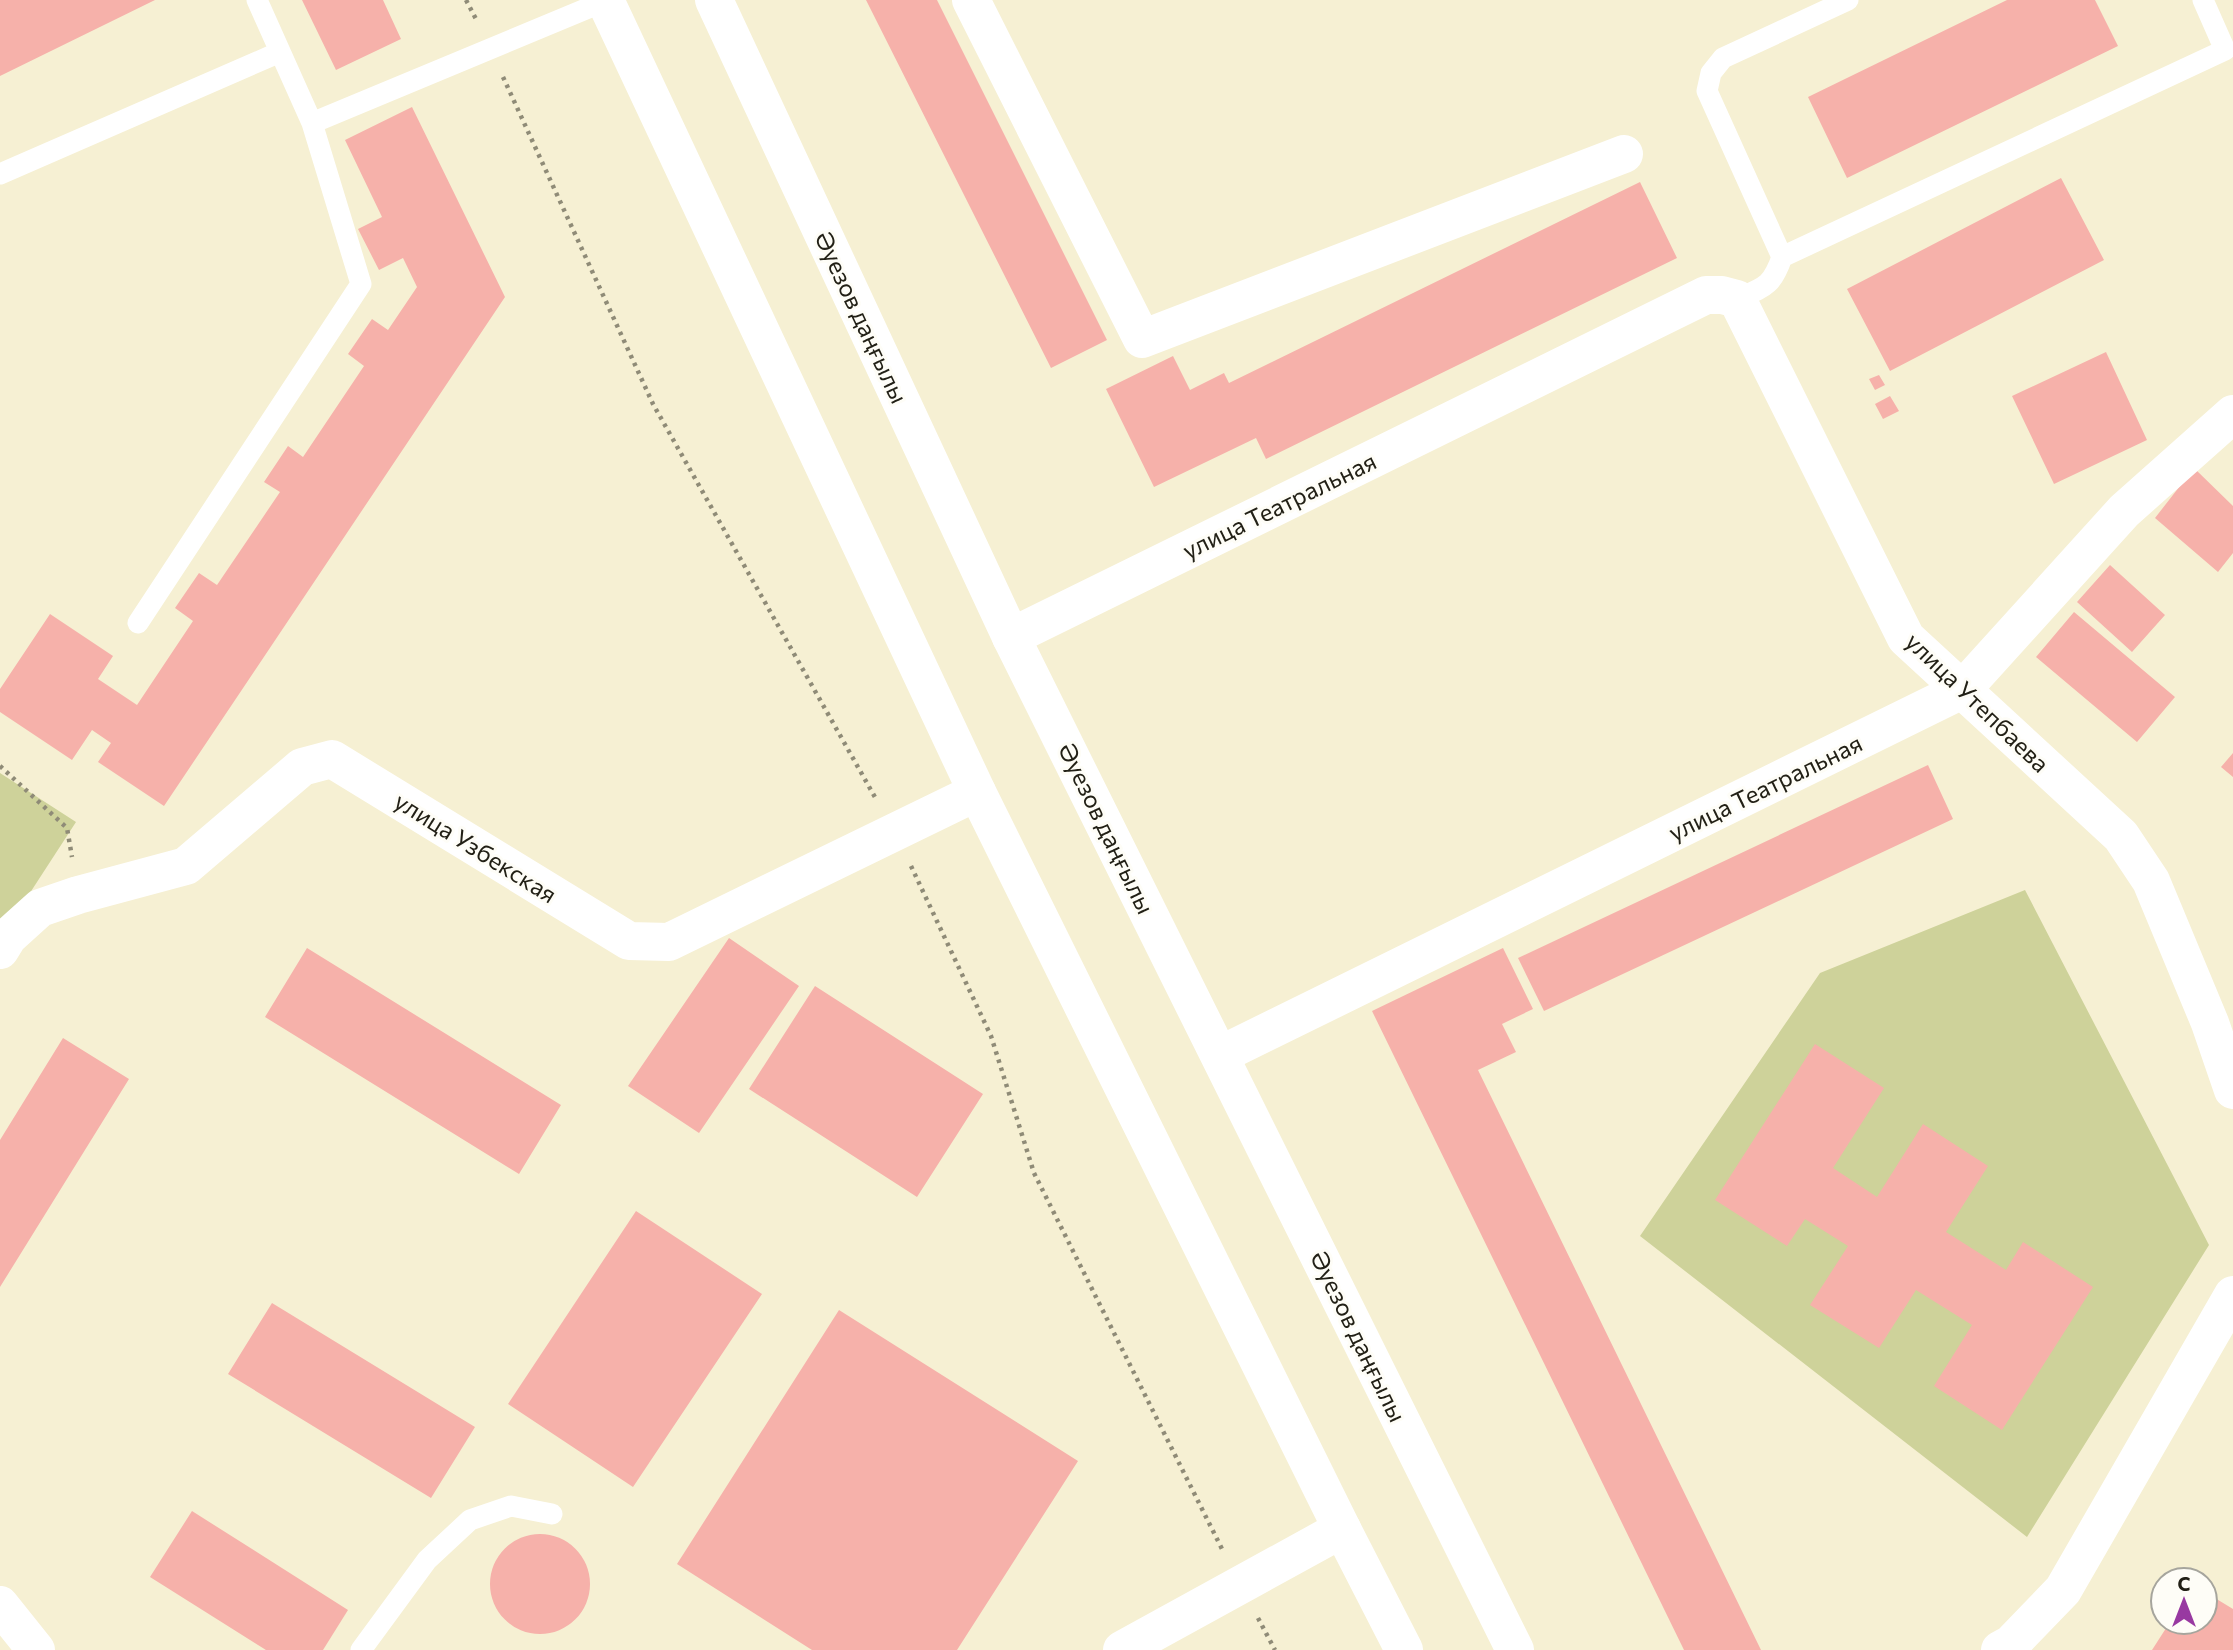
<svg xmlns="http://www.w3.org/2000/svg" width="2233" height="1650" font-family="Commissioner,sans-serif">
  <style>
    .green { fill: #ced29a }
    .building { fill: #f6b1aa }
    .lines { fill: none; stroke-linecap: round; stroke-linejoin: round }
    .path { stroke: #8f8b77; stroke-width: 4.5; stroke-dasharray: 3.5 5; stroke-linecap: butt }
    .service { stroke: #fff; stroke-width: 21 }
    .minor { stroke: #fff; stroke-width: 38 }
    .secondary { stroke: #fff; stroke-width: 38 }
    .labels { text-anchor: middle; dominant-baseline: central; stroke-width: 6; stroke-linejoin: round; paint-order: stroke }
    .street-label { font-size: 24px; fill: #222016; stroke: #fefdf7 }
  </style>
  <rect width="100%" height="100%" fill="#f6f0d3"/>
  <path class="green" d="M 0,773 L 76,822 L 0,939 Z
    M 2025,890 L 2209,1245 L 2027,1537 L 1640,1236 L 1820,973 Z"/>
  <path class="building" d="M 0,0 L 155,0 L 0,76 Z
    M 302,0 L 383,0 L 401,39 L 336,70 Z
    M 866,0 L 937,0 L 1107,340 L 1051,368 Z
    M 2007,0 L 2095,0 L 2118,46 L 1847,178 L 1808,97 Z
    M 412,107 L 505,297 L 164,806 L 98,762 L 111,743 L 92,730 L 72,760 L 0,712 L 0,689 L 50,614 L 113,656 L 98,679 L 137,705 L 193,621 L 175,608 L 199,573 L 217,585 L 280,492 L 264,482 L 288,446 L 303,457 L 364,366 L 348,354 L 372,319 L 388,330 L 417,287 L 403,258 L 379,270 L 358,229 L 382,217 L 345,140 Z
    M 2061,178 L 2104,260 L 1890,371 L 1847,289 Z
    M 1640,182 L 1677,258 L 1266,459 L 1256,438 L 1154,487 L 1106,389 L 1173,356 L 1190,390 L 1224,373 L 1229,383 Z
    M 2106,352 L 2147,440 L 2054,484 L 2012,396 Z
    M 1879,375 L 1885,385 L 1875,390 L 1869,379 Z
    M 1890,396 L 1899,411 L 1883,419 L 1875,404 Z
    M 2194,468 L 2233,506 L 2233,553 L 2218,572 L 2155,518 Z
    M 2110,565 L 2165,615 L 2132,652 L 2077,602 Z
    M 2074,612 L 2175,697 L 2137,742 L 2036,657 Z
    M 2233,753 L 2233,777 L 2221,767 Z
    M 1928,765 L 1953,819 L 1544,1011 L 1518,958 Z
    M 729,938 L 799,986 L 699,1133 L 628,1086 Z
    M 307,948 L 561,1105 L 519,1174 L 265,1017 Z
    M 1503,948 L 1533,1009 L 1502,1024 L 1516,1052 L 1478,1070 L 1761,1650 L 1684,1650 L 1372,1011 Z
    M 815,986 L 983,1094 L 917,1197 L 749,1089 Z
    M 63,1038 L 129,1079 L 0,1287 L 0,1140 Z
    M 1815,1044 L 1884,1088 L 1833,1168 L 1877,1197 L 1923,1124 L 1988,1166 L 1946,1232 L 2006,1270 L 2023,1242 L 2093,1287 L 2002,1430 L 1934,1386 L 1972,1325 L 1916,1290 L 1879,1348 L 1810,1305 L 1848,1246 L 1805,1219 L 1787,1246 L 1715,1200 Z
    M 636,1211 L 762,1294 L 633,1487 L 508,1404 Z
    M 272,1303 L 475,1427 L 431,1498 L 228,1374 Z
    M 839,1310 L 1078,1461 L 957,1650 L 812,1650 L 677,1564 Z
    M 192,1511 L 348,1610 L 323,1650 L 266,1650 L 150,1577 Z
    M490 1584a50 50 0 1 1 100 0a50 50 0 1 1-100 0Z
    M 2205,1592 L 2233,1609 L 2233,1650 L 2152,1650 L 2170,1622 L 2205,1622 Z"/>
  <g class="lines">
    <path class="path" d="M 466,0 L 477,21
      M 503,77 L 653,404 L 876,799
      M 0,766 L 67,828 L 72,857
      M 911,866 L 991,1036 L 1034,1173 L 1223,1551
      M 1258,1618 L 1275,1650"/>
    <path class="service" d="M 312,123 L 605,1
      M 0,174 L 280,52
      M 1782,257 L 2225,50 L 2203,0
      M 1737,299 C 1765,287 1772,286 1782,257 L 1707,91 L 1711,73 L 1723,58 L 1848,0
      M 138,623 L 361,284 L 312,123 L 257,0
      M 361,1650 L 427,1560 L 470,1520 L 511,1506 L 552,1514"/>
    <path class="minor" d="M 971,0 L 1142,339 L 1624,154
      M 1011,637 L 1706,295 L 1722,295 L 1737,299 L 1906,638 L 2121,836 L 2151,881 L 2210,1023 L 2233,1090
      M 0,950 L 8,937 L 40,908 L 78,895 L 186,866 L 302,767 L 332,759 L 629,941 L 669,942 L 977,792
      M 1220,1055 L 1962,690 L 2124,511 L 2233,414
      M 0,1605 L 36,1650
      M 1122,1650 L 1342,1529
      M 2000,1650 L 2011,1644 L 2063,1590 L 2233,1295"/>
    <path class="secondary" d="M 605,0 L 977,792 L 1342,1529 L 1404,1650
      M 714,0 L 1011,637 L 1515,1650"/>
  </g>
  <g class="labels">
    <g class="street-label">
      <text transform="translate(862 317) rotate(65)">Әуезов даңғылы</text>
      <text transform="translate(1279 505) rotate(-26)">улица Театральная</text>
      <text transform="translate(1978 702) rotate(44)">улица Утепбаева</text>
      <text transform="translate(1765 787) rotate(-26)">улица Театральная</text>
      <text transform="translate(1107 828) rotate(64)">Әуезов даңғылы</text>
      <text transform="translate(476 847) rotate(32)">улица Узбекская</text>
      <text transform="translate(1359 1336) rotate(64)">Әуезов даңғылы</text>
    </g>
  </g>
  <g transform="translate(2184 1601)"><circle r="33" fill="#fefdf7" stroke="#a6a59d" stroke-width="2"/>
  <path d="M0-5L12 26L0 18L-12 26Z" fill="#9839a1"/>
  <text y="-10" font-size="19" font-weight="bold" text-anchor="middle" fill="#222016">С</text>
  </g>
</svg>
